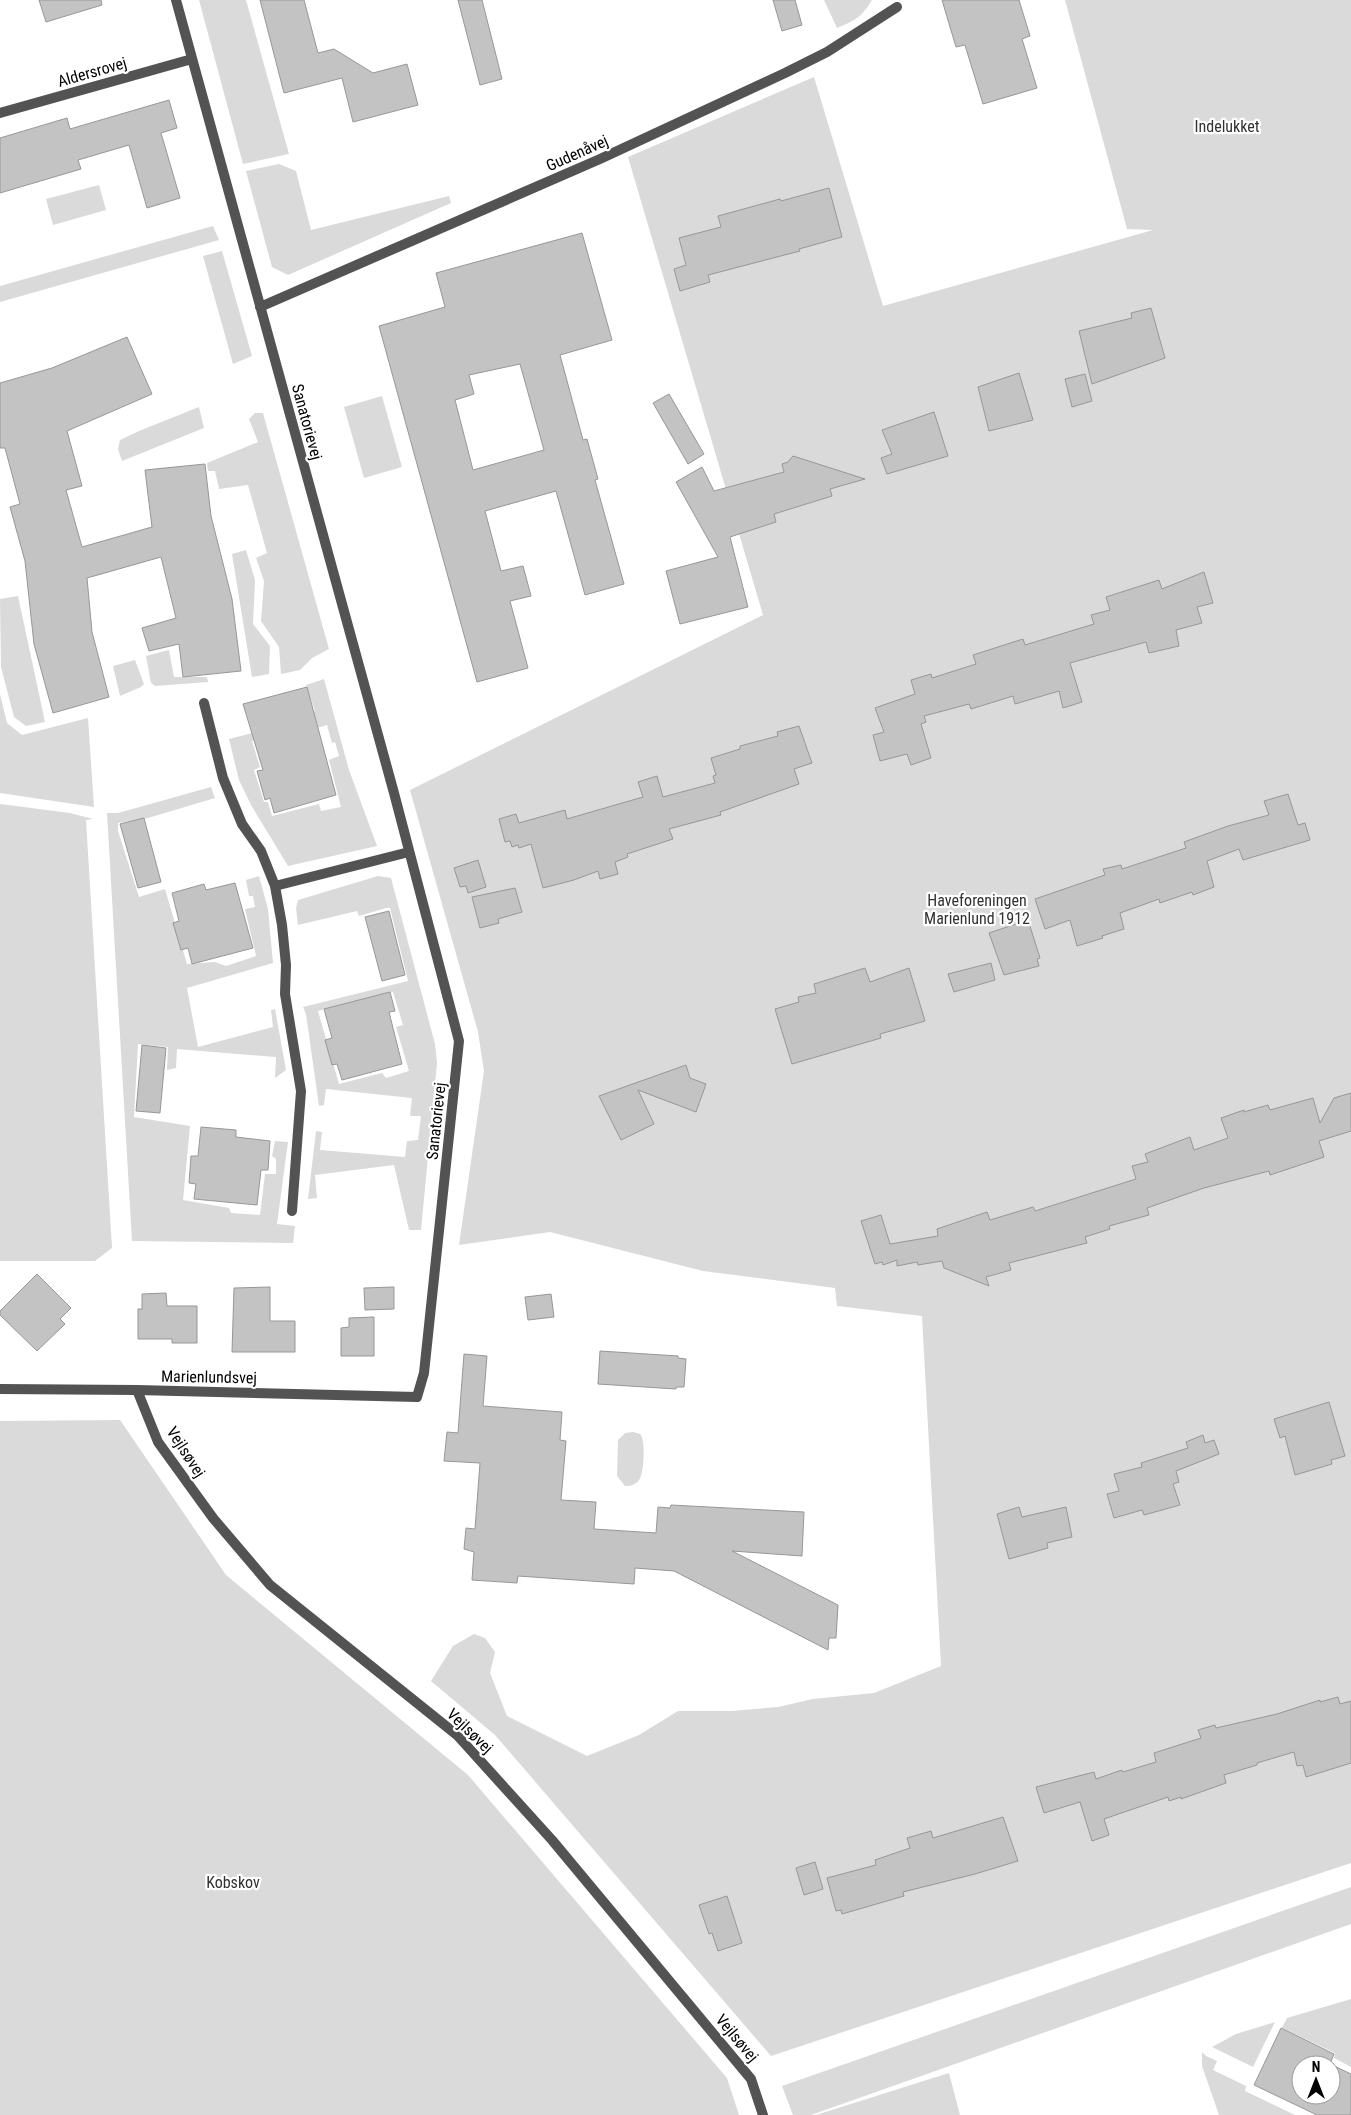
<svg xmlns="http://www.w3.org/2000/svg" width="1351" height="2115" font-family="'Roboto Condensed',sans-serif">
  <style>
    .green { fill: #dadada; fill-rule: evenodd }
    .building { fill: #c3c3c3; stroke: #979797; fill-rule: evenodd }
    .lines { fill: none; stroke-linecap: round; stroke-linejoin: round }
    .street { stroke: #535353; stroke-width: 10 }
    .labels { text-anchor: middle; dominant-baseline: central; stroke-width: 4.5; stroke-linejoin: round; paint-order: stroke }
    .street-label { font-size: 16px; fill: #000; stroke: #fff }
    .park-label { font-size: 16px; fill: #313131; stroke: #fff }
  </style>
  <rect width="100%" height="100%" fill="#fff"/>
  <path class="green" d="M 199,0 L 246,0 L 289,154 L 243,164 Z
    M 824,0 L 872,0 C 861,18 856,20 837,28 Z
    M 1065,0 L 1351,0 L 1351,1863 L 771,2056 L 495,1735 L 431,1681 L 453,1646 L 474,1634 L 485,1638 L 495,1652 L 490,1673 L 507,1716 L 587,1756 L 639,1735 L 678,1711 L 731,1711 L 778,1707 L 813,1699 L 874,1693 L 941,1666 L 922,1316 L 837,1306 L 835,1288 L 703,1271 L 550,1232 L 459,1245 L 484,1071 L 478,1032 L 410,790 L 763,615 L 628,157 L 814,77 L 883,306 L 1153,230 L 1127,229 Z
    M 279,164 L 296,171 L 311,230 L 449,196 L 451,203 L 288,275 L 272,267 L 246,171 Z
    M 99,185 L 106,210 L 53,225 L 46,199 Z
    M 213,226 L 219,240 L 0,302 L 0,286 Z
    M 222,251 L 252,356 L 233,364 L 203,256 Z
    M 382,396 L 402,467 L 364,478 L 344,407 Z
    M 199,407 L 204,428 L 122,461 L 118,449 L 120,440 L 139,431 Z
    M 255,413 L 263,413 L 329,649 L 312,658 L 300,670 L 281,674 L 279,647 L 261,621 L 264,581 L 256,558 L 267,553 L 248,485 L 219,489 L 215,471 L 208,471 L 207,463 L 258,442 L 249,419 Z
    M 246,550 L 255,580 L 253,624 L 270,646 L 269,674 L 252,677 L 232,554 Z
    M 18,596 L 45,722 L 26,726 L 14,717 L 1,667 L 0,599 Z
    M 169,650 L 174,677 L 207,677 L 208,682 L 155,686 L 151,683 L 146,656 Z
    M 135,660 L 144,684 L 141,687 L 120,696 L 113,666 Z
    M 324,679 L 349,770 L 377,846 L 288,866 L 251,805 L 239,780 L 229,739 L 256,732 L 278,733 L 252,741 L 260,767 L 254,770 L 264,802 L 268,802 L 272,816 L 319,804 L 321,811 L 341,807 L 329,760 L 339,756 L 335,742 L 332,743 L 327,725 L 293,735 L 285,721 L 315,711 L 306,685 Z
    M 0,694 L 7,723 L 22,735 L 88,718 L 94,807 L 0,793 Z
    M 211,787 L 215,798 L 148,818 L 118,823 L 118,831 L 139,897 L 165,889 L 187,964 L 215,962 L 226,966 L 256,956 L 245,909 L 255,907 L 253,896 L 249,896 L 246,880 L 259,876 L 268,909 L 273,963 L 187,988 L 198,1047 L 273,1027 L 271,1010 L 275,1009 L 286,1070 L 275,1078 L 276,1057 L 177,1049 L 176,1068 L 167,1070 L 168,1047 L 138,1044 L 134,1117 L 190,1126 L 183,1200 L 229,1208 L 231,1213 L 260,1215 L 265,1174 L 276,1174 L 276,1159 L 272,1156 L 275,1141 L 288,1142 L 277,1224 L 295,1226 L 293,1243 L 132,1241 L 107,813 L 118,813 Z
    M 0,804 L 70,813 L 93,819 L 86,820 L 112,1248 L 95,1261 L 0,1261 Z
    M 378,876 L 391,878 L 435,1044 L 437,1063 L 421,1230 L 409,1230 L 394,1165 L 315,1175 L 317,1198 L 308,1199 L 316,1131 L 322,1132 L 320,1150 L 405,1157 L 407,1141 L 418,1140 L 421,1116 L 410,1116 L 412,1098 L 326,1089 L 324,1105 L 319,1106 L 306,1014 L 303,1007 L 408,981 L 390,908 L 386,908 L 359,916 L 357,911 L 298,925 L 296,908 L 298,900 ZM 393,992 L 403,1025 L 396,1027 L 409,1071 L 386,1078 L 382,1073 L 339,1084 L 318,1011 Z
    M 120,1420 L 226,1575 L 468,1775 L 727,2078 L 739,2115 L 0,2115 L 0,1421 Z
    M 633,1432 C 634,1432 639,1434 640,1434 C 646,1439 644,1474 639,1480 C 636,1485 630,1486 625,1486 L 617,1476 L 618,1440 L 625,1433 Z
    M 1351,1887 L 1351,1924 L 811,2115 L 793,2115 L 782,2086 Z
    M 1351,1999 L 1351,2067 L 1334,2058 L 1335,2053 L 1282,2028 L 1287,2018 Z
    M 1275,2022 L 1253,2067 L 1212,2047 L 1236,2034 Z
    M 1202,2052 L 1206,2056 L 1217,2061 L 1213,2070 L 1246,2086 L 1245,2091 L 1295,2115 L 1219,2115 L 1202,2066 Z
    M 949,2073 L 960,2115 L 816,2115 Z"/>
  <path class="building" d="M 39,0 L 101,0 L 102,5 L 46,22 Z
    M 260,0 L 304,0 L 318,53 L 334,49 L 373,73 L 407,64 L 418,105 L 353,122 L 342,78 L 284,93 Z
    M 458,0 L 482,0 L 502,79 L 480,85 Z
    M 773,0 L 795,0 L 802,25 L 782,31 Z
    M 942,0 L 1019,0 L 1030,36 L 1022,39 L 1037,88 L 983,104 L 965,45 L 956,47 Z
    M 169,100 L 177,128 L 161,133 L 180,198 L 147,208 L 129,145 L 78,160 L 81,169 L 0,193 L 0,138 L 67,118 L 70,129 Z
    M 829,188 L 842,237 L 799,249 L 800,251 L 708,275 L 710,282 L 680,291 L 674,269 L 686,265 L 679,238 L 721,227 L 718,216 L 780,199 L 781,201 Z
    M 582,233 L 612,340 L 560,355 L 583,440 L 587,439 L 598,479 L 595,480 L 624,584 L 585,595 L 556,491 L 485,511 L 501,571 L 523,566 L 531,596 L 510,601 L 528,668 L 477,682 L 379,326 L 445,307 L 436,273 ZM 520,364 L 544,450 L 473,470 L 455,400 L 474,394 L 469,375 Z
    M 1151,308 L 1165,358 L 1092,384 L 1079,331 L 1132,318 L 1131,313 Z
    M 127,337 L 152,394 L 67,431 L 82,486 L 66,490 L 82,547 L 152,527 L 145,470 L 205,464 L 211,516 L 232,599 L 241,671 L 183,677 L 179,644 L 149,651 L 142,628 L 176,618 L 161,557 L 87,578 L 92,632 L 109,697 L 53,713 L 34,644 L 25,561 L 10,507 L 20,504 L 5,448 L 0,448 L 0,383 L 52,368 Z
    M 1019,373 L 1033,420 L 989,431 L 978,387 Z
    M 1085,374 L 1092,401 L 1072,407 L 1065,379 Z
    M 669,394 L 704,454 L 688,464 L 653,403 Z
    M 934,412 L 948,456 L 887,474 L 881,458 L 892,454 L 882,430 Z
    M 793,456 L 865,479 L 830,489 L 832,496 L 774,514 L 776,522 L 730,537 L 748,607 L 680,624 L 666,571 L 718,557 L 676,482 L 702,467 L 714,491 L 784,472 L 782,464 L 788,462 Z
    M 1204,572 L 1213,603 L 1197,607 L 1202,623 L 1176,630 L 1179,646 L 1149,653 L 1146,642 L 1070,663 L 1082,702 L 1063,708 L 1059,691 L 1015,704 L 1013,696 L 971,709 L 969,704 L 924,716 L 926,722 L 921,724 L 931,758 L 911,765 L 907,754 L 880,761 L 873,735 L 884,732 L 875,708 L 915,694 L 911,680 L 931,674 L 932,678 L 976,664 L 973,655 L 1023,639 L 1025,645 L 1094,624 L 1091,615 L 1110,610 L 1106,597 L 1159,580 L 1162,589 Z
    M 307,687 L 336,795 L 274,813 L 270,798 L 265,800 L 257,771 L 263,770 L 243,704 Z
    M 799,726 L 812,763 L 794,769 L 799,784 L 720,812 L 721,815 L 669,829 L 673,839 L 627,854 L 628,857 L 615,862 L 618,874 L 600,879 L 598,871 L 574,880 L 543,888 L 531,844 L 519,848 L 518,845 L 512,847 L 510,841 L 505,842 L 499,819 L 516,814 L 519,823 L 565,810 L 567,819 L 643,797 L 638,782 L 657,776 L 663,797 L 715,783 L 713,776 L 716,775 L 711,758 L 740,749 L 740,746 L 778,736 L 777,732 Z
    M 1288,794 L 1298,825 L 1305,823 L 1310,840 L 1243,860 L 1239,849 L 1207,861 L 1214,887 L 1193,895 L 1192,892 L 1160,903 L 1159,899 L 1120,913 L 1124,929 L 1102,936 L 1103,938 L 1077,946 L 1070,920 L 1045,929 L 1035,899 L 1105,875 L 1103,869 L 1121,865 L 1122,869 L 1186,848 L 1184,842 L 1228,826 L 1269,815 L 1264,801 Z
    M 144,818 L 161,882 L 138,888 L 120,824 Z
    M 478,860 L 486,887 L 468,893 L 466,886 L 460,887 L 454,868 Z
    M 235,883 L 253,948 L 192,964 L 188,948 L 181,950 L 173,923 L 179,921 L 172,893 L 204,884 L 206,890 Z
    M 515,888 L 522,912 L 498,919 L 499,923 L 480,928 L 472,897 Z
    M 389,911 L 405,975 L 382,981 L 365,917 Z
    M 1028,920 L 1040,958 L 1037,959 L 1039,966 L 1004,975 L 989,933 Z
    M 991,963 L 995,980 L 954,992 L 948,974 Z
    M 865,968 L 870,982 L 909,968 L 925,1021 L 880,1034 L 881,1038 L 792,1064 L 775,1009 L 799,1002 L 798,997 L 816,993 L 814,984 Z
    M 390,992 L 395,1011 L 389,1012 L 402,1064 L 342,1080 L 337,1064 L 332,1065 L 325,1040 L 332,1038 L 324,1009 Z
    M 142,1045 L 166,1048 L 160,1113 L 136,1111 Z
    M 686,1065 L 690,1078 L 706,1084 L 696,1112 L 638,1090 L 654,1124 L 621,1140 L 599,1096 Z
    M 1351,1093 L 1351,1131 L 1319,1141 L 1324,1157 L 1270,1175 L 1269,1171 L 1204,1188 L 1147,1208 L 1149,1215 L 1109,1226 L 1110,1229 L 1085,1237 L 1087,1243 L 1009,1263 L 1011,1270 L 986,1277 L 989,1286 L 944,1268 L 942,1261 L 918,1265 L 917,1262 L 897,1266 L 897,1260 L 883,1265 L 882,1262 L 875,1264 L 861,1221 L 881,1215 L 890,1244 L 938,1236 L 937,1229 L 987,1212 L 990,1220 L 1033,1207 L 1035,1211 L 1136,1179 L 1132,1166 L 1148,1162 L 1145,1154 L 1190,1137 L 1194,1150 L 1228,1138 L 1221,1118 L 1244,1110 L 1244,1112 L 1268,1105 L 1270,1110 L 1313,1098 L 1320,1123 L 1334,1098 Z
    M 201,1127 L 236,1130 L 236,1137 L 270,1141 L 268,1170 L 261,1170 L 257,1205 L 194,1199 L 196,1184 L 189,1183 L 191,1156 L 198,1156 Z
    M 37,1274 L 71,1308 L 60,1319 L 65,1324 L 37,1351 L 0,1315 L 0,1311 Z
    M 270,1287 L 270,1321 L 295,1321 L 295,1352 L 232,1352 L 234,1288 Z
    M 394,1287 L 394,1309 L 365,1310 L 364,1288 Z
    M 166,1293 L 167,1306 L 197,1306 L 197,1343 L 172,1343 L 172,1339 L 138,1339 L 138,1309 L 142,1309 L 142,1294 Z
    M 551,1294 L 554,1317 L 528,1320 L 525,1297 Z
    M 374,1317 L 374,1356 L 341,1356 L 341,1328 L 349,1327 L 349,1318 Z
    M 600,1351 L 678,1356 L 678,1358 L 686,1359 L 684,1387 L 676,1387 L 676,1389 L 598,1384 Z
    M 464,1354 L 487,1356 L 483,1406 L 562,1412 L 560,1440 L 566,1441 L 561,1500 L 596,1502 L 594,1529 L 656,1533 L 658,1507 L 670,1508 L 671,1505 L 804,1512 L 802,1556 L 732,1551 L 838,1605 L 836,1638 L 829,1638 L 828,1650 L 674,1571 L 635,1568 L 634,1584 L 518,1576 L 517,1583 L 472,1580 L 474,1552 L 464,1549 L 466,1528 L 475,1529 L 480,1463 L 444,1461 L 447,1432 L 458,1433 Z
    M 1329,1402 L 1345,1456 L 1331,1460 L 1332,1464 L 1295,1475 L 1285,1436 L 1280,1438 L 1274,1419 Z
    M 1203,1435 L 1205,1443 L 1214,1440 L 1219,1454 L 1176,1471 L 1179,1482 L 1173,1484 L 1180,1505 L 1144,1515 L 1142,1510 L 1114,1518 L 1107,1494 L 1119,1491 L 1114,1474 L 1142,1467 L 1141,1463 L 1188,1448 L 1186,1442 Z
    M 1019,1507 L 1022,1517 L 1066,1507 L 1072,1537 L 1047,1543 L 1048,1548 L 1009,1559 L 997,1514 Z
    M 1338,1697 L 1340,1704 L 1351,1701 L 1351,1763 L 1306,1777 L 1303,1765 L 1297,1766 L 1294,1752 L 1257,1763 L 1257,1765 L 1224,1775 L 1226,1783 L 1181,1799 L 1181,1797 L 1169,1801 L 1168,1797 L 1104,1819 L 1109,1835 L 1092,1841 L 1080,1802 L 1044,1813 L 1036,1787 L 1094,1772 L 1096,1779 L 1122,1770 L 1123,1772 L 1156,1762 L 1154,1753 L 1201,1738 L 1198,1730 L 1215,1725 L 1216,1728 L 1277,1714 L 1320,1700 L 1320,1702 Z
    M 1003,1817 L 1018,1861 L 975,1874 L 903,1892 L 904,1896 L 842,1914 L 841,1910 L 836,1911 L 827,1878 L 876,1865 L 875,1860 L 910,1848 L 907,1838 L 931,1831 L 933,1838 Z
    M 815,1862 L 823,1889 L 804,1895 L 796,1868 Z
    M 727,1896 L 742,1943 L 718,1951 L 712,1933 L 709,1934 L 699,1905 Z
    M 1281,2028 L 1334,2054 L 1330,2064 L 1351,2074 L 1351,2115 L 1317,2115 L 1254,2085 ZM 1301,2065 L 1331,2065 L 1331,2095 L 1301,2095 Z"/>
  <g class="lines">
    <path class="street" d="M 0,113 L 192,59
      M 260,307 L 600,159 L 785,73 L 827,52 L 897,7
      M 204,703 L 223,778 L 242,824 L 261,851 L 275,886 L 282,925 L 286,965 L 285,994 L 301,1091 L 292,1211
      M 275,886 L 409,852
      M 0,1389 L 137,1390 L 417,1397 L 424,1373 L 459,1041 L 394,793 L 176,0
      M 137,1390 L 158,1442 L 213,1518 L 270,1585 L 457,1735 L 552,1840 L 751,2079 L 763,2115"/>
  </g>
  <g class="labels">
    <g class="street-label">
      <text transform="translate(92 72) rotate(-16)">Aldersrovej</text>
      <text transform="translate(577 153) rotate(-24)">Gudenåvej</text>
      <text transform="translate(307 422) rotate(75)">Sanatorievej</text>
      <text transform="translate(436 1121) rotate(-84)">Sanatorievej</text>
      <text transform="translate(209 1377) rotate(1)">Marienlundsvej</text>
      <text transform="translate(186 1452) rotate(57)">Vejlsøvej</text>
      <text transform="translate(470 1731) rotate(44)">Vejlsøvej</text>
      <text transform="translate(737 2038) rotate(50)">Vejlsøvej</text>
    </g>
    <g class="park-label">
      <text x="1227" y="126">Indelukket</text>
      <text x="977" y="900">Haveforeningen<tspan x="977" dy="18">Marienlund 1912</tspan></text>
      <text x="233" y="1882">Kobskov</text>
    </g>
  </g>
  <g transform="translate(1316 2080)"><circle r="24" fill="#ffffff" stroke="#999999"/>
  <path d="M0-4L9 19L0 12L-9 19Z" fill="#000000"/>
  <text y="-8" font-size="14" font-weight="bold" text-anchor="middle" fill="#000000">N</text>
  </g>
</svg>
